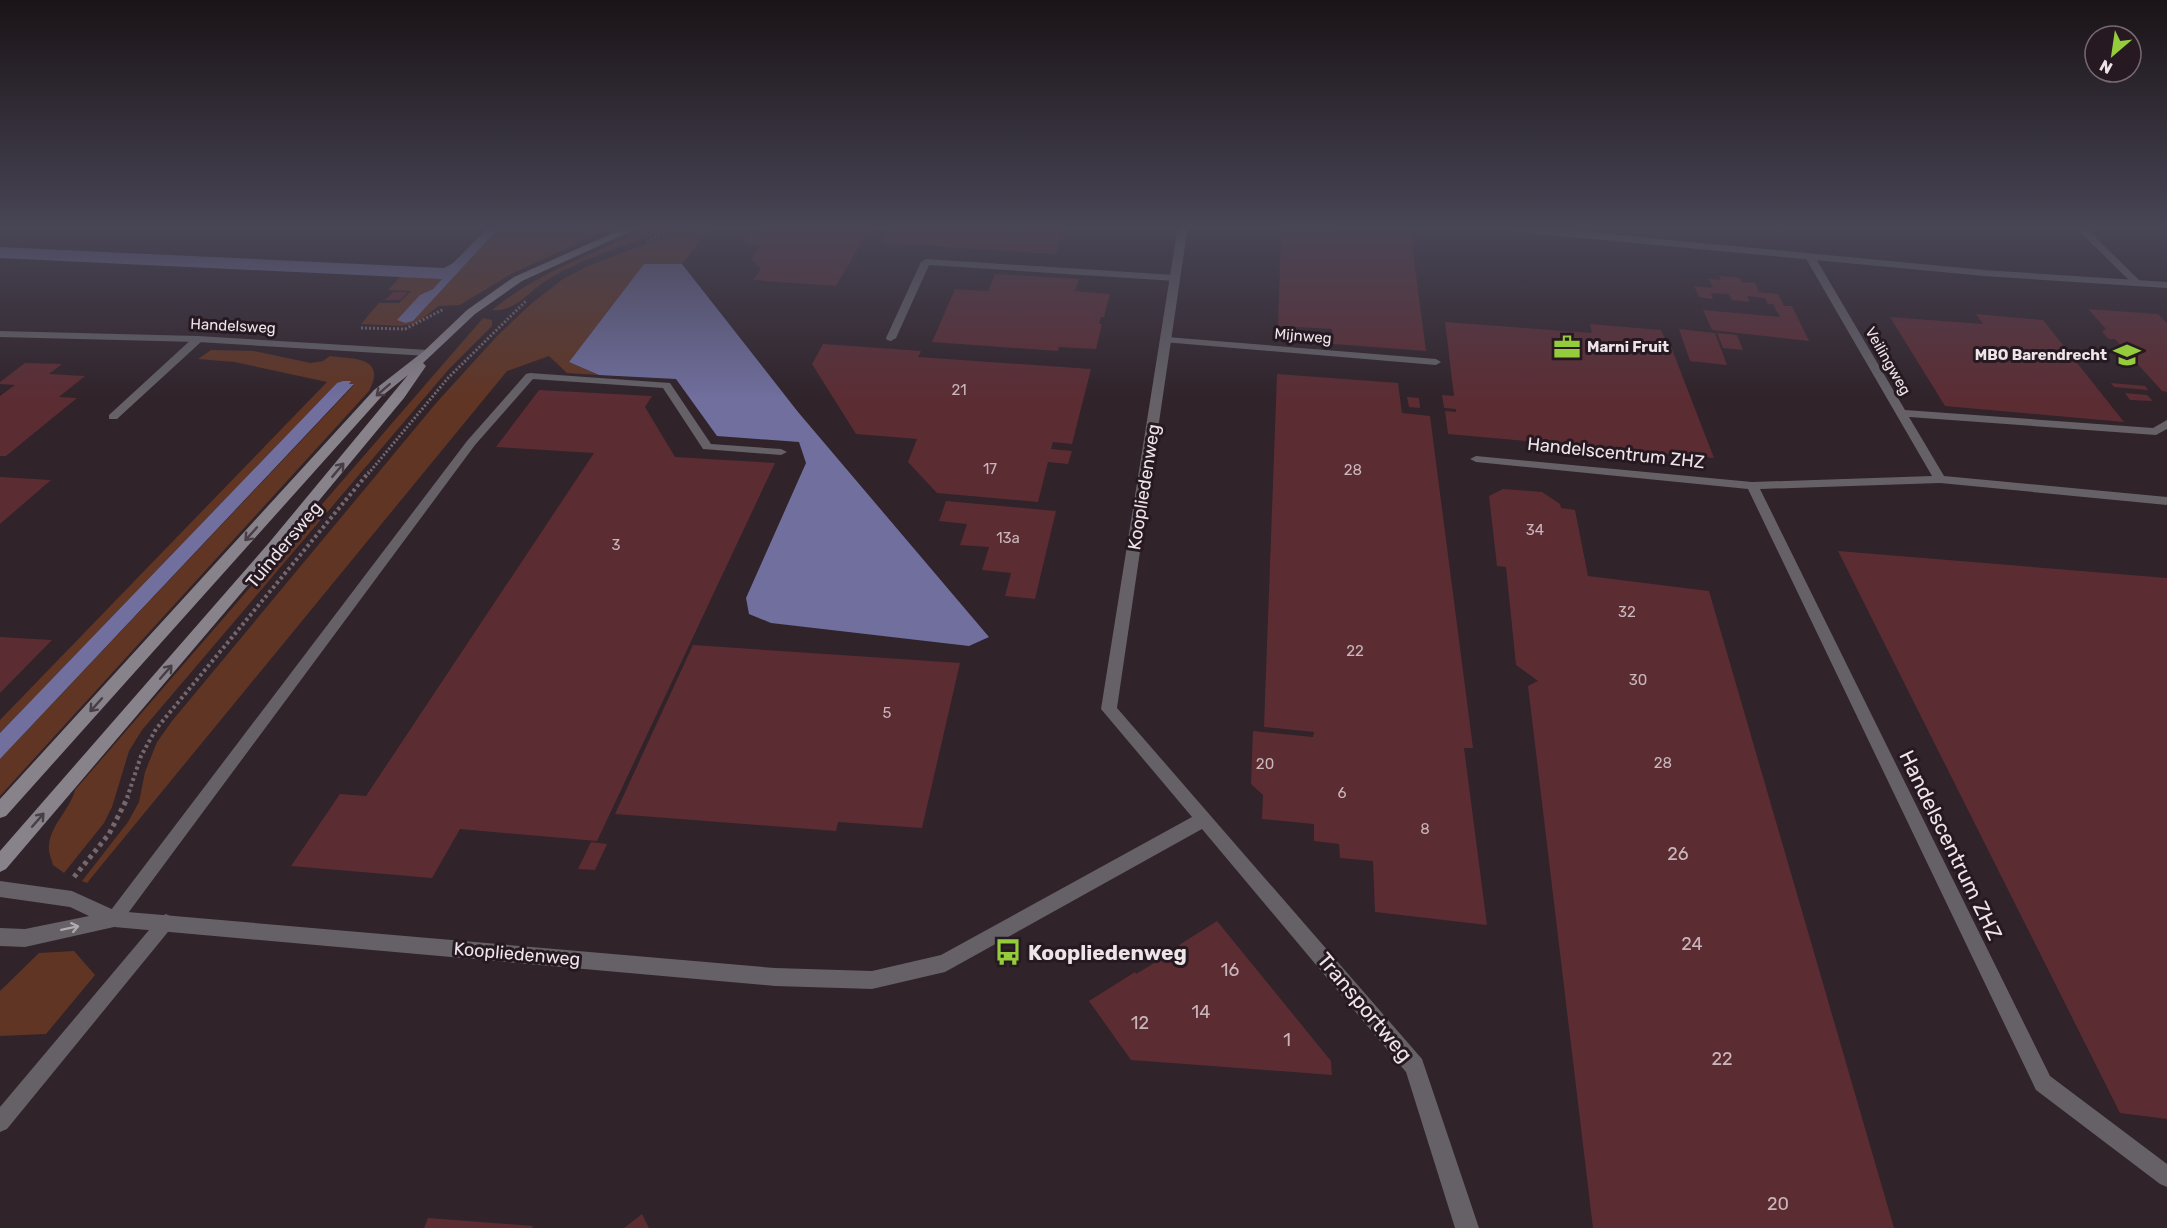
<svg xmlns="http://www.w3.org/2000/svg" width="2167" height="1228" font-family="Rubik,sans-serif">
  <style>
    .green { fill: #613524 }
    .water { fill: #706f9e }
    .building { fill: #5c2c33 }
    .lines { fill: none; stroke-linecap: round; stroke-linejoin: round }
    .path-far2 { stroke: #74686e; stroke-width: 3; stroke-dasharray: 2 2; stroke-linecap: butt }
    .path-far1 { stroke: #74686e; stroke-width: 4; stroke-dasharray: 3 3; stroke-linecap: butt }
    .path { stroke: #74686e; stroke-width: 5; stroke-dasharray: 4 4; stroke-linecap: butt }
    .lane { fill: #656167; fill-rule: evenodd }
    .street { fill: #656167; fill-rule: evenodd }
    .secondary { fill: #88828b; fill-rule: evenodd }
    .oneway { stroke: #483e46 }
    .oneway2 { stroke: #b0a9ae }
    .labels { text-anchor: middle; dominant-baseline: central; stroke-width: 6; stroke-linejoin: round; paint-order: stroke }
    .far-street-label { font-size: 15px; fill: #ede4e8; stroke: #261921 }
    .far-poi-label { font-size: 15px; font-weight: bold; fill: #ede4e8; stroke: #261921; text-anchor: start }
    .number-label { font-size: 15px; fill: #c9b6bb }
    .street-label { font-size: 18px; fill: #ede4e8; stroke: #261921 }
    .near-number-label { font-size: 18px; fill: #c9b6bb }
    .near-street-label { font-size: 21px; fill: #ede4e8; stroke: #261921 }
    .near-poi-label { font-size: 21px; font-weight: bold; fill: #ede4e8; stroke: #261921; text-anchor: start }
  </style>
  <rect width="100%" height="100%" fill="#30232a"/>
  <path class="green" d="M 499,228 L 611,228 L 511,274 L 460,305 L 439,306 L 416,323 L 402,326 L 361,324 L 379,303 L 399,303 L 411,291 L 388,290 L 401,276 L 442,279 L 433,289 L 427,291 L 400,321 L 405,323 L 413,321 Z
    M 648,228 L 669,228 C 627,246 583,257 544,282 C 527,293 515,312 492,310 C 540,271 593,254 648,228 Z
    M 686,228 L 710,228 L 682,264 L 644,264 L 569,362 L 599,375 L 567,373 L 549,356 L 507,371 L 87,883 L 82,881 L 128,822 L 139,802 L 145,772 L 157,742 L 172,721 L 437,402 L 498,335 L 532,303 L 563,279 L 586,267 Z
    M 483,318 L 492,320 L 492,326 L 449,369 L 142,730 L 129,751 L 112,807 L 104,823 L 64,873 L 53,865 C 52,860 48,852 49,846 C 50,825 70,810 75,790 Z
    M 211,350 L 254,351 L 311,363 L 323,361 L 330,356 C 354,359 387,357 369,391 L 0,796 L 0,759 L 354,385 L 348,384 L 350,381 L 337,383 L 0,733 L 0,720 L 327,382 L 235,362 L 198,359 Z
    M 74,951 L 95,975 L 46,1034 L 0,1036 L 0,991 L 39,953 Z"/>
  <path class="water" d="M 488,228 L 499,228 L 413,321 L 405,323 L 397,320 L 420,295 L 433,289 L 442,279 L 0,258 L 0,247 L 444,268 L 453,263 Z
    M 644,264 L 682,264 L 798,412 L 989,637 L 969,646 L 771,623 L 749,614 L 746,598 L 806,463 L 799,442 L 717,436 L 676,379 L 599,375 L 569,362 Z
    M 343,381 L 351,381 L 349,384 L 354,384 L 0,759 L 0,733 L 337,383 Z"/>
  <path class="building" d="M 766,228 L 870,228 L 836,286 L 753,280 L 761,269 L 751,259 L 760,246 L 748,244 L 743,240 L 750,234 L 763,232 Z
    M 889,228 L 1064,228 L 1056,254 L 881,243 Z
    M 1288,229 L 1411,236 L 1426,351 L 1333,344 L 1332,329 L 1278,326 L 1281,231 L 1288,232 Z
    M 995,274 L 1079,279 L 1075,291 L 1110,294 L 1104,317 L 1101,317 L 1099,324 L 1102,324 L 1096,349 L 1059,347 L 1058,351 L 932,342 L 955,289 L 988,291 Z
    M 1719,276 L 1740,278 L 1742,282 L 1755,283 L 1759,292 L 1778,294 L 1784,306 L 1792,306 L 1809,341 L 1712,330 L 1703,310 L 1780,317 L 1773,304 L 1768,304 L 1765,298 L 1747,296 L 1750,302 L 1732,300 L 1729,294 L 1711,293 L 1713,299 L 1699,297 L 1694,286 L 1713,288 L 1709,279 L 1721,280 Z
    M 393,292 L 408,292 L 400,300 L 385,300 Z
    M 2088,309 L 2158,314 L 2167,323 L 2167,392 L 2162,391 L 2115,339 L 2109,339 L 2102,332 L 2106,329 Z
    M 1976,314 L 2043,320 L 2124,422 L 1945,406 L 1890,317 L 1983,324 Z
    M 1445,322 L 1592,333 L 1590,324 L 1661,330 L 1665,339 L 1668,339 L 1714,458 L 1448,434 L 1445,411 L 1456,412 L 1456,409 L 1444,408 L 1442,395 L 1454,396 Z
    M 1679,329 L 1715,333 L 1727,365 L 1690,361 Z
    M 1717,333 L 1737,335 L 1743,350 L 1723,348 Z
    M 823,344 L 921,351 L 918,357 L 1091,369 L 1072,444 L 1053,442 L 1051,449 L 1072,451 L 1068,464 L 1048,462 L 1038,502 L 937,493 L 908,462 L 917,439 L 856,434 L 812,364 Z
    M 25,363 L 62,364 L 49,374 L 85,376 L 59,397 L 77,398 L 6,456 L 0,456 L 0,396 L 15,385 L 0,384 L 0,382 Z
    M 1277,374 L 1398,383 L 1402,413 L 1430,416 L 1473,748 L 1464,748 L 1487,925 L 1375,912 L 1373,861 L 1340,858 L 1339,844 L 1314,841 L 1314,824 L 1262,819 L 1263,795 L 1251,784 L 1253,731 L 1313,737 L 1314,732 L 1264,727 Z
    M 2111,383 L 2145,386 L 2148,390 L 2114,387 Z
    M 539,390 L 652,396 L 645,407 L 675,457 L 775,463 L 597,841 L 460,829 L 432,878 L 291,866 L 340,794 L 366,796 L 594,453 L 496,447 Z
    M 2125,393 L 2147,395 L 2153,401 L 2130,400 Z
    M 1407,397 L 1419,398 L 1420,408 L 1409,407 Z
    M 0,477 L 51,480 L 0,524 Z
    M 1503,489 L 1542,492 L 1560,504 L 1561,508 L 1575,510 L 1588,576 L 1709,591 L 1894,1228 L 1593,1228 L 1528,686 L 1538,681 L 1516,665 L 1506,567 L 1497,566 L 1489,496 Z
    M 946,501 L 1056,511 L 1035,599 L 1005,596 L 1011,573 L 982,570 L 989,547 L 960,545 L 967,524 L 939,521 Z
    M 1838,551 L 2167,578 L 2167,1119 L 2120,1113 Z
    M 0,637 L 52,640 L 0,693 Z
    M 693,645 L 960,663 L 922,828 L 838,822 L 836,831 L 615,814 Z
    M 591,842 L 607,844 L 595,870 L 578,869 Z
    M 1217,921 L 1331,1061 L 1332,1075 L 1131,1060 L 1089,1001 L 1135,972 L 1136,974 L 1181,947 L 1179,945 Z
    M 642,1214 L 649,1228 L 624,1228 Z
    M 428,1218 L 533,1226 L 532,1228 L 424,1228 Z"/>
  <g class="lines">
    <path class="path-far2" d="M 647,241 L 678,228
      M 361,328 L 405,329 L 444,309
      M 368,474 L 448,378 L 526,301"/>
    <path class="path-far1" d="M 127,798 L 141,756 L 156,729 L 369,472"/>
    <path class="path" d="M 74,877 L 109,834 L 128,797"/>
    <path class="lane" d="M 2076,228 L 2086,228 L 2140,281 L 2140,285 L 2134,285 Z
      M 1810,254 L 1815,257 L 1905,410 L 2153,428 L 2167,420 L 2167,429 L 2156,435 L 1909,417 L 1944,476 L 2167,497 L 2167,505 L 1940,483 L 1760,489 L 2050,1076 L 2167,1164 L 2167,1187 L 2160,1184 L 2036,1090 L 1748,489 L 1476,462 L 1470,459 L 1476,456 L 1752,482 L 1932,476 L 1805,257 Z
      M 926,259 L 1175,275 L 1180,278 L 1175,281 L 929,265 L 896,338 L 891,341 L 887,340 L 886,338 L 921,262 Z
      M 198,336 L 203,339 L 202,341 L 117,419 L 109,419 L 109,415 L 194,337 Z
      M 1167,337 L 1436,359 L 1441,362 L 1436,365 L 1163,342 L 1163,338 Z
      M 530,373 L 670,383 L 711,444 L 781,449 L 787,452 L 781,455 L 703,449 L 663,388 L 533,379 L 475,445 L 120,924 L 114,927 L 108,924 L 105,919 L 108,914 L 467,441 L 526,374 Z
      M 166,914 L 172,917 L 175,922 L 172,927 L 7,1129 L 0,1132 L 0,1107 L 160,917 Z"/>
    <path class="street" d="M 1180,228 L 1190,228 L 1187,232 L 1117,708 L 1422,1059 L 1479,1228 L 1455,1228 L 1406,1072 L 1202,829 L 945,972 L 872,989 L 775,986 L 114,927 L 25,947 L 0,946 L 0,928 L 25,929 L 89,916 L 70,907 L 0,897 L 0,881 L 72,891 L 116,911 L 775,968 L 872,971 L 941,955 L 1192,817 L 1101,709 L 1177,232 Z
      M 1504,228 L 1545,228 L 1984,270 L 2167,282 L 2167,288 L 1984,276 L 1509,231 Z
      M 0,331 L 198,336 L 428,350 L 434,353 L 428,356 L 198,342 L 0,337 Z"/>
    <path class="secondary" d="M 624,228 L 638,228 L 522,281 L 475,314 L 423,363 L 426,366 L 404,398 L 278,550 L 6,869 L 0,872 L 0,851 L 268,544 L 408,375 L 382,396 L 6,816 L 0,818 L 0,799 L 374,390 L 424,351 L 467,310 L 514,277 Z"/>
  </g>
  <defs><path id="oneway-shaft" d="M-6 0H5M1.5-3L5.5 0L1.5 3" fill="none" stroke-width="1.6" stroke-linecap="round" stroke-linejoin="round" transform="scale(1.5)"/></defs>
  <g class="oneway">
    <use href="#oneway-shaft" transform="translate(383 390) rotate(139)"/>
    <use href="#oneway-shaft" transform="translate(338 470) rotate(-50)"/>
    <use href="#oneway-shaft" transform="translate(251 534) rotate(132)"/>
    <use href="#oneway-shaft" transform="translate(166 672) rotate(-49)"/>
    <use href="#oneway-shaft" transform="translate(96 705) rotate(132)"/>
    <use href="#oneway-shaft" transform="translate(38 820) rotate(-49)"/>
  </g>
  <use class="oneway2" href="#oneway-shaft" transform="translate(70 928) rotate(-12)"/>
  <linearGradient id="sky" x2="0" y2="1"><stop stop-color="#1a1317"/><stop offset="0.57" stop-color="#484555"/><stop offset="1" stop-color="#484555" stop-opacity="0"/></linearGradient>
  <rect width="2167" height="400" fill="url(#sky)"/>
  <defs>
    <symbol id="office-bare" viewBox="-9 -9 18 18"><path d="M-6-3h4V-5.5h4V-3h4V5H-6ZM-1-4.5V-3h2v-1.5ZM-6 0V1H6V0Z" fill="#94cc3c" stroke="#261921" stroke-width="2.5" paint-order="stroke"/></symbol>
    <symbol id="university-bare" viewBox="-9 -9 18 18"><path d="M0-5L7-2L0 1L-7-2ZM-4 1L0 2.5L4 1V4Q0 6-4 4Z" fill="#94cc3c" stroke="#261921" stroke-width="2.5" paint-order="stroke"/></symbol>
    <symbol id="bus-bare" viewBox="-9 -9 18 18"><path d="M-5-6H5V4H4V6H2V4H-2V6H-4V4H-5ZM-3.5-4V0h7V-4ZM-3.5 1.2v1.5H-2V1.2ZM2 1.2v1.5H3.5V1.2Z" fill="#94cc3c" stroke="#261921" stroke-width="2.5" paint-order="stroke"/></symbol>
  </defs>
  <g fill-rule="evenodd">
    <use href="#office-bare" x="1548" y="328" width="38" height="38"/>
    <use href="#university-bare" x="2108" y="336" width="38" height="38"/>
    <use href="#bus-bare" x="989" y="933" width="38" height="38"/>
  </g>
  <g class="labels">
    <g class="far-street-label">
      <text transform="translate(233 326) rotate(3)">Handelsweg</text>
      <text transform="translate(1303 336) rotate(5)">Mijnweg</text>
      <text transform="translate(1888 361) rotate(60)">Veilingweg</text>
    </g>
    <g class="far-poi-label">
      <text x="1587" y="347">Marni Fruit</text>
      <text x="2107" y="355" text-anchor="end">MBO Barendrecht</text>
    </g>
    <g class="number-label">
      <text x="959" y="390">21</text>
      <text x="990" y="469">17</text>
      <text x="1353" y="470">28</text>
      <text x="1535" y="530">34</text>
      <text x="1008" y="538">13a</text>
      <text x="616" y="545">3</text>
      <text x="1627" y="612">32</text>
      <text x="1355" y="651">22</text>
      <text x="1638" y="680">30</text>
      <text x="887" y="713">5</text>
      <text x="1663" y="763">28</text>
      <text x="1265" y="764">20</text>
      <text x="1342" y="793">6</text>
      <text x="1425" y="829">8</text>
    </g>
    <g class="street-label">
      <text transform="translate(1616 453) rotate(6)">Handelscentrum ZHZ</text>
      <text transform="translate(1144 487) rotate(-81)">Koopliedenweg</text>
      <text transform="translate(284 545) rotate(-50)">Tuindersweg</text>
      <text transform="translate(517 954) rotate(5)">Koopliedenweg</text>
    </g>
    <g class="near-number-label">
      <text x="1678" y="854">26</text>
      <text x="1692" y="944">24</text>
      <text x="1230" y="970">16</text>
      <text x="1201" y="1012">14</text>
      <text x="1140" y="1023">12</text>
      <text x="1287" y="1040">1</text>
      <text x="1722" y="1059">22</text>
      <text x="1778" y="1204">20</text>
    </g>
    <g class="near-street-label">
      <text transform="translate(1951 845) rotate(64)">Handelscentrum ZHZ</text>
      <text transform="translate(1365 1007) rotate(50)">Transportweg</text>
    </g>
    <g class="near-poi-label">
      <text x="1028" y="952">Koopliedenweg</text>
    </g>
  </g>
  <g transform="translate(2113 54) rotate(209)"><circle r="28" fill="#261921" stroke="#766a71" stroke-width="1.5"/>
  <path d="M0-4.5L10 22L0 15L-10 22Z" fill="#94cc3c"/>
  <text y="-9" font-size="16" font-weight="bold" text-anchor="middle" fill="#ede4e8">N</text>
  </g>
</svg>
